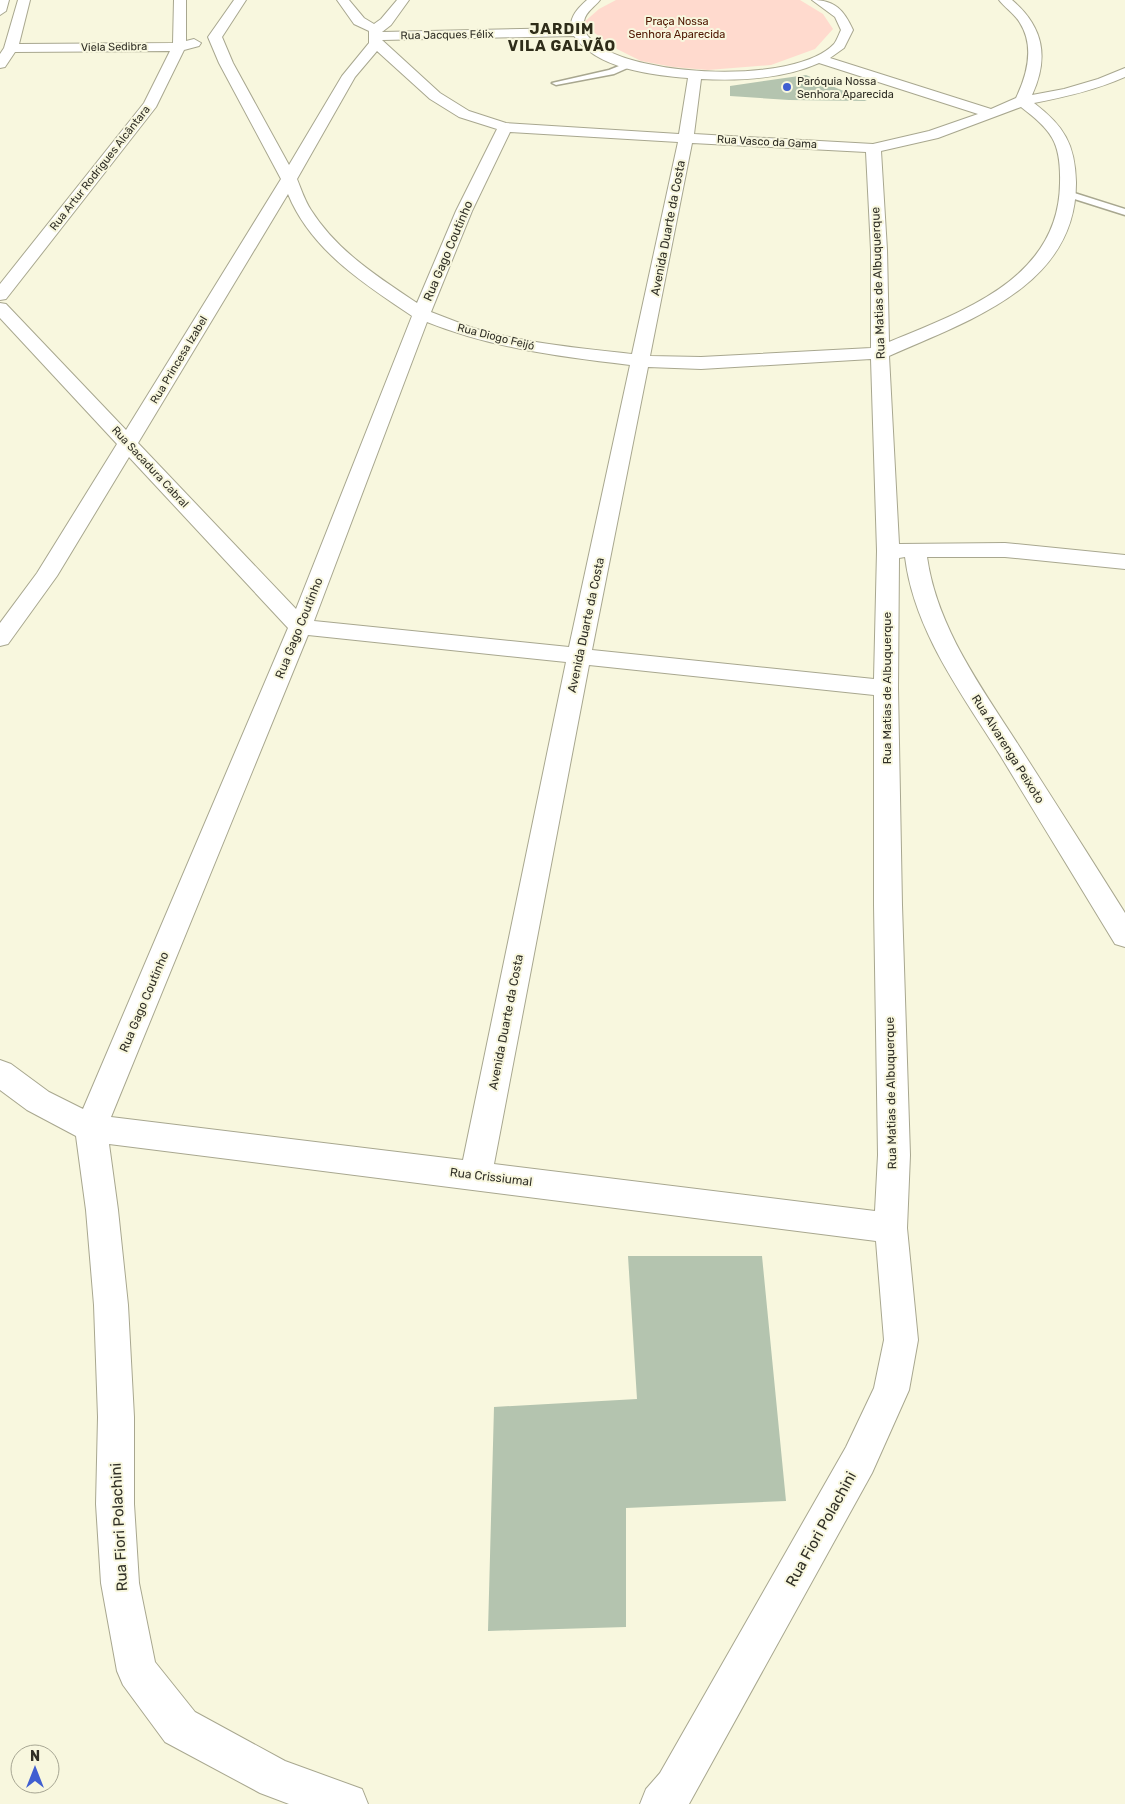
<svg xmlns="http://www.w3.org/2000/svg" width="1125" height="1804" font-family="Rubik,sans-serif">
  <style>
    .green { fill: #ffdace }
    .building { fill: #b4c4af }
    .lines { fill: none; stroke-linecap: round; stroke-linejoin: round }
    .lane-casing { stroke: #a8a78f; stroke-width: 3 }
    .street-casing { stroke: #a8a78f; stroke-width: 2 }
    .lane { fill: #fff; fill-rule: evenodd }
    .street { fill: #fff; fill-rule: evenodd }
    .poi-dot { fill: #405fd1; stroke: #f8f7de; stroke-width: 2 }
    .labels { text-anchor: middle; dominant-baseline: central; stroke-width: 4; stroke-linejoin: round; paint-order: stroke }
    .far-park-label { font-size: 11px; fill: #4e1601; stroke: #f8f7de }
    .far-street-label { font-size: 11px; fill: #302f26; stroke: #f8f7de }
    .far-poi-label { font-size: 11px; fill: #302f26; stroke: #f8f7de; text-anchor: start }
    .street-label { font-size: 12px; fill: #302f26; stroke: #f8f7de }
    .far-district-label { font-size: 15px; font-weight: bold; letter-spacing: 1px; fill: #2e2c19; stroke: #f8f7de }
    .near-street-label { font-size: 15px; fill: #302f26; stroke: #f8f7de }
  </style>
  <rect width="100%" height="100%" fill="#f8f7de"/>
  <path class="green" d="M 616,0 L 800,0 L 823,14 L 833,29 L 815,49 L 771,65 L 708,70 L 673,67 L 641,61 L 617,49 L 582,24 L 599,9 Z"/>
  <path class="building" d="M 806,75 L 867,101 L 789,100 L 730,96 L 730,86 Z
    M 628,1256 L 762,1256 L 786,1501 L 626,1508 L 626,1627 L 488,1631 L 494,1407 L 637,1399 Z"/>
  <g class="lines">
    <defs>
      <path id="lane" d="M 629,62 L 632,62 L 632,66 L 614,74 L 556,85 L 552,83 L 609,70 Z
        M 1068,191 L 1125,209 L 1125,215 L 1065,196 L 1065,192 Z"/>
      <path id="street" d="M 0,0 L 9,0 L 6,11 L 0,15 Z
        M 18,0 L 30,0 L 19,44 L 173,43 L 174,0 L 186,0 L 186,41 L 194,39 L 201,43 L 199,46 L 184,50 L 156,107 L 6,299 L 0,300 L 0,284 L 144,103 L 170,51 L 15,52 L 5,67 L 0,68 L 0,54 L 4,48 Z
        M 234,0 L 246,0 L 222,37 L 233,63 L 289,165 L 342,76 L 369,43 L 369,31 L 354,24 L 337,0 L 349,0 L 364,18 L 374,24 L 381,19 L 397,0 L 409,0 L 391,25 L 382,32 L 571,28 C 570,16 578,8 587,0 L 600,0 C 595,7 586,11 584,21 C 581,30 588,37 595,43 C 637,77 795,85 834,44 C 837,40 839,34 841,30 L 835,17 L 812,0 C 835,0 844,10 853,30 L 844,48 L 830,58 L 991,109 L 1016,98 C 1027,75 1035,47 1020,23 C 1015,14 1005,8 999,0 L 1012,0 C 1044,27 1049,58 1032,95 L 1064,89 L 1098,79 L 1125,68 L 1125,77 C 1096,90 1065,97 1034,103 C 1064,126 1075,144 1076,182 C 1077,286 968,321 889,356 L 899,544 L 1005,543 L 1125,555 L 1125,569 L 1005,557 L 927,557 C 937,628 982,688 1019,746 C 1055,802 1090,857 1125,913 L 1125,947 L 1115,944 C 1077,881 1038,818 1000,755 C 962,694 914,631 905,557 L 899,558 L 898,688 L 902,905 L 910,1155 L 907,1228 L 918,1340 L 909,1390 L 872,1473 L 689,1804 L 640,1804 L 646,1789 L 660,1773 L 846,1447 L 874,1388 L 884,1340 L 876,1241 L 109,1144 L 118,1210 L 128,1305 L 134,1417 L 134,1504 L 139,1583 L 155,1662 L 195,1712 L 285,1761 L 362,1789 L 368,1804 L 289,1804 L 260,1793 L 165,1742 L 123,1685 L 117,1671 L 101,1583 L 96,1504 L 98,1417 L 94,1305 L 86,1210 L 76,1136 L 27,1110 L 0,1090 L 0,1060 L 11,1064 L 49,1092 L 83,1109 L 288,628 L 129,457 L 57,576 L 8,644 L 0,646 L 0,623 L 37,573 L 117,444 L 0,318 L 0,303 L 6,304 L 126,430 L 281,179 L 219,63 L 208,37 ZM 574,36 C 597,69 651,75 688,78 L 679,134 L 506,123 L 469,111 L 440,93 L 382,40 ZM 377,51 L 430,99 L 459,117 L 497,129 L 456,211 L 417,303 C 378,277 337,251 311,210 C 305,201 301,189 297,179 L 355,77 ZM 819,63 L 978,114 L 929,131 L 873,144 L 694,134 L 701,79 C 740,81 783,79 819,63 ZM 1021,107 C 1052,131 1061,142 1060,183 C 1059,279 963,311 889,342 L 887,250 L 881,151 L 938,138 ZM 510,132 L 678,142 L 632,354 C 578,348 522,343 470,327 C 457,322 444,317 431,312 L 472,211 ZM 692,143 L 866,152 L 871,250 L 871,348 L 701,357 L 650,356 ZM 288,194 C 311,250 363,283 412,316 L 296,609 L 138,443 ZM 427,322 C 492,348 561,357 630,365 L 569,647 L 314,621 ZM 871,359 L 877,551 L 874,679 L 592,650 L 648,367 L 701,369 ZM 308,635 L 566,662 L 463,1160 L 111,1117 ZM 589,665 L 874,695 L 874,905 L 878,1155 L 875,1211 L 494,1164 Z"/>
    </defs>
    <use href="#lane" class="lane-casing"/>
    <use href="#street" class="street-casing"/>
    <use href="#lane" class="lane"/>
    <use href="#street" class="street"/>
  </g>
  <circle class="poi-dot" cx="787" cy="87" r="5"/>
  <g class="labels">
    <g class="far-park-label">
      <text x="677" y="21">Praça Nossa<tspan x="677" dy="13">Senhora Aparecida</tspan></text>
    </g>
    <g class="far-street-label">
      <text transform="translate(447 35) rotate(-1)">Rua Jacques Félix</text>
      <text transform="translate(114 47) rotate(-1)">Viela Sedibra</text>
      <text transform="translate(767 142) rotate(3)">Rua Vasco da Gama</text>
      <text transform="translate(100 168) rotate(-52)">Rua Artur Rodrigues Alcântara</text>
      <text transform="translate(496 337) rotate(14)">Rua Diogo Feijó</text>
      <text transform="translate(179 360) rotate(-59)">Rua Princesa Izabel</text>
      <text transform="translate(150 467) rotate(47)">Rua Sacadura Cabral</text>
    </g>
    <g class="far-poi-label">
      <text x="797" y="81">Paróquia Nossa<tspan x="797" dy="13">Senhora Aparecida</tspan></text>
    </g>
    <g class="street-label">
      <text transform="translate(668 228) rotate(-79)">Avenida Duarte da Costa</text>
      <text transform="translate(448 251) rotate(-67)">Rua Gago Coutinho</text>
      <text transform="translate(878 283) rotate(-92)">Rua Matias de Albuquerque</text>
      <text transform="translate(586 625) rotate(-78)">Avenida Duarte da Costa</text>
      <text transform="translate(299 628) rotate(-68)">Rua Gago Coutinho</text>
      <text transform="translate(887 688) rotate(-90)">Rua Matias de Albuquerque</text>
      <text transform="translate(1008 749) rotate(58)">Rua Alvarenga Peixoto</text>
      <text transform="translate(144 1002) rotate(-67)">Rua Gago Coutinho</text>
      <text transform="translate(506 1022) rotate(-79)">Avenida Duarte da Costa</text>
      <text transform="translate(891 1093) rotate(-91)">Rua Matias de Albuquerque</text>
      <text transform="translate(491 1177) rotate(7)">Rua Crissiumal</text>
    </g>
    <g class="far-district-label">
      <text x="562" y="29">JARDIM<tspan x="562" dy="17">VILA GALVÃO</tspan></text>
    </g>
    <g class="near-street-label">
      <text transform="translate(119 1527) rotate(-93)">Rua Fiori Polachini</text>
      <text transform="translate(821 1529) rotate(-61)">Rua Fiori Polachini</text>
    </g>
  </g>
  <g transform="translate(35 1769)"><circle r="24" fill="#f8f7de" stroke="#a8a794"/>
  <path d="M0-4L9 19L0 12L-9 19Z" fill="#405fd1"/>
  <text y="-8" font-size="14" font-weight="bold" text-anchor="middle" fill="#302f26">N</text>
  </g>
</svg>
